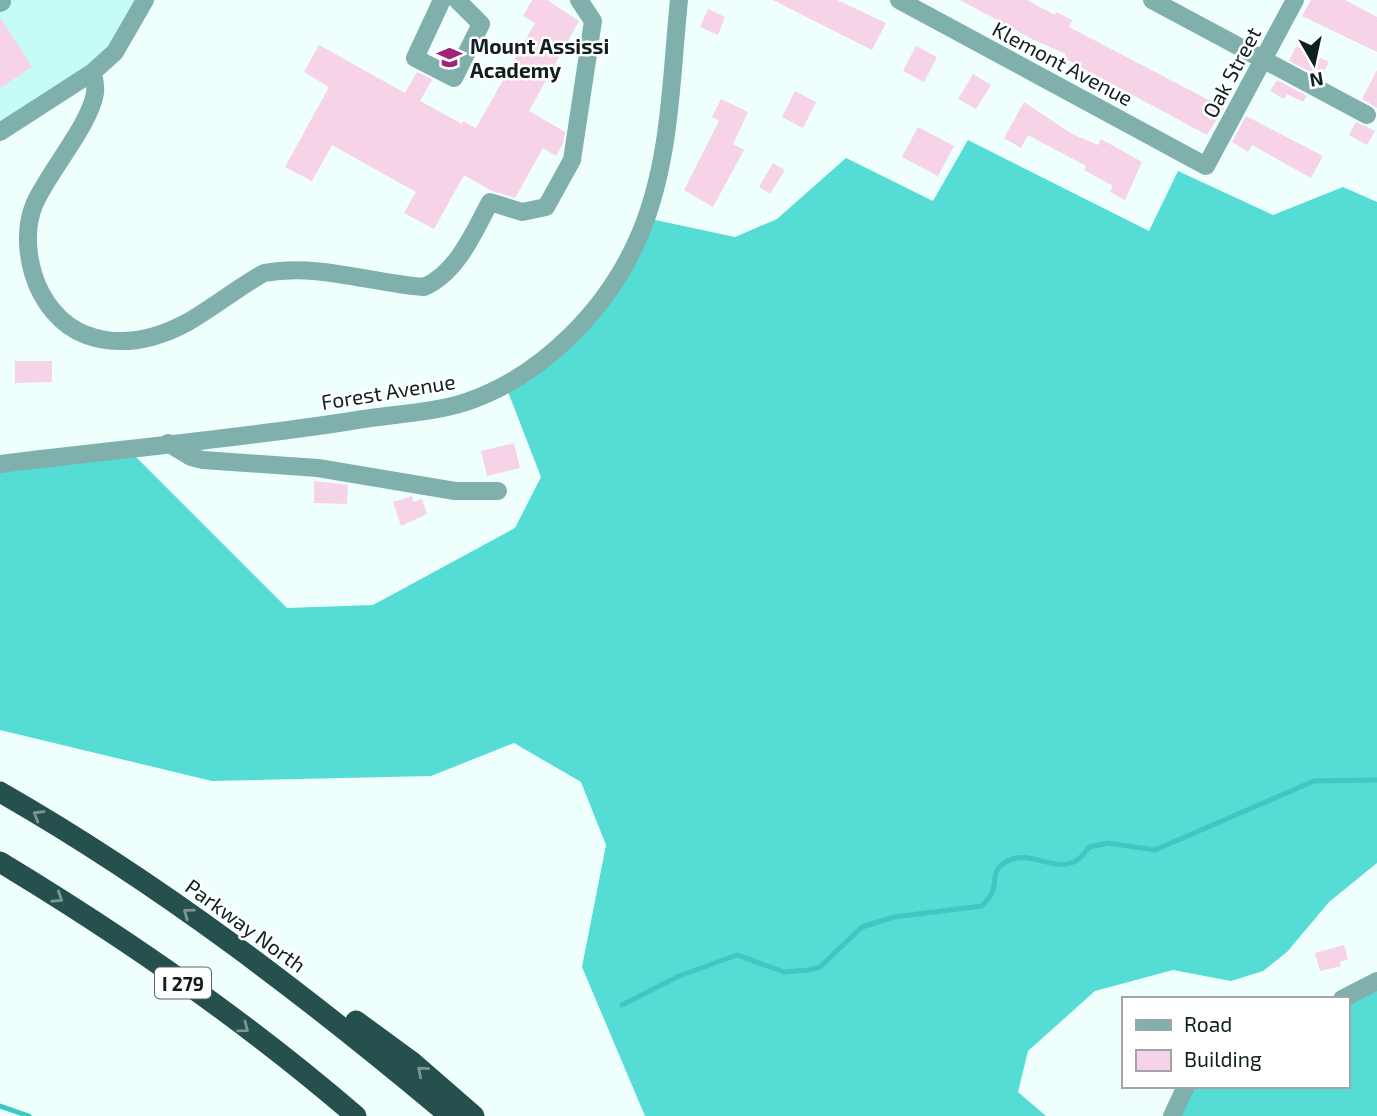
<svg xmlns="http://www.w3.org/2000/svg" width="1377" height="1116" font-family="'Exo 2',sans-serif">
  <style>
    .built { fill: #c6fcf8 }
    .forest { fill: #54dcd5 }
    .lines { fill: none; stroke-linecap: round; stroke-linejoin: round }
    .stream { stroke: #3bc9c2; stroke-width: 5 }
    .building { fill: #f6d3e7 }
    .minor { stroke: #7fb0ac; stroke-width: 18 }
    .highway { stroke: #26504d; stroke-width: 21 }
    .oneway { stroke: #7d9694 }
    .labels { text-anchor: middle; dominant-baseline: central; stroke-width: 5; stroke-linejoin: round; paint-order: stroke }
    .shield { fill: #fff; stroke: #576362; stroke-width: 2 }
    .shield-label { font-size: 19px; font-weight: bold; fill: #0f201f }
    .poi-label { font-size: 21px; font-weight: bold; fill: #0f201f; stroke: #fff; text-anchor: start }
    .street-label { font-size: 21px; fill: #0f201f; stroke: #fff }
  </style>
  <rect width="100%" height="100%" fill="#eefffd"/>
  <path class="built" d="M 0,0 L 145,0 L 115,52 L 0,132 Z"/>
  <path class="forest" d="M 968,140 L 1149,231 L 1178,171 L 1273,215 L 1343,187 L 1377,202 L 1377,863 L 1329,902 L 1287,952 L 1263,971 L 1231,981 L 1173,970 L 1095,991 L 1028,1051 L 1018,1092 L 1046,1116 L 645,1116 L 582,967 L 606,845 L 581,782 L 514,743 L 431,776 L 212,781 L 0,730 L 0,464 L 127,448 L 287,608 L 373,605 L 515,528 L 541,477 L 505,384 L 573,333 L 646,218 L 735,237 L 777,219 L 846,158 L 933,201 Z
    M 1377,981 L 1377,1116 L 1172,1116 L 1186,1086 L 1347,1086 L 1347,999 Z"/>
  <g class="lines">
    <path class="stream" d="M 622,1005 L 679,976 L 737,955 L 784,972 L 808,970 L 820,967 L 862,927 L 894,917 L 982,906 C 985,902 990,897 992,893 C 997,882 991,872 1004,863 C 1034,843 1064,887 1089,847 L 1108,843 L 1155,850 L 1314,781 L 1377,780
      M 0,1106 L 29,1116"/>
  </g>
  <path class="building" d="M 532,0 L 547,0 L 579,21 L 529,111 L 565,132 L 563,144 L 556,156 L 543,148 L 515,198 L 492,191 L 464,175 L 434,229 L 404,213 L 416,192 L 332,145 L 312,181 L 285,167 L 329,87 L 304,72 L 319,45 L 405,93 L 417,72 L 430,78 L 432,80 L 420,101 L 462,124 L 463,121 L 476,128 L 535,23 L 523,16 Z
    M 773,0 L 837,0 L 886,23 L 872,50 Z
    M 960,0 L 1027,0 L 1055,15 L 1056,12 L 1072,20 L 1069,27 L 1224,108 L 1207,135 L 1064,58 L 1066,54 L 1034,40 Z
    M 1311,0 L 1345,0 L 1377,17 L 1377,52 L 1302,16 Z
    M 708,9 L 725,17 L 718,35 L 700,27 Z
    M 0,17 L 32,67 L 0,88 Z
    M 916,46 L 937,57 L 924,82 L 903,71 Z
    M 1296,46 L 1329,62 L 1321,77 L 1289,61 Z
    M 1377,70 L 1377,108 L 1362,99 Z
    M 973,74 L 991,85 L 976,109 L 958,99 Z
    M 1277,80 L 1307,96 L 1303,102 L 1287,94 L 1284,99 L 1270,91 Z
    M 795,91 L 816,102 L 803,128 L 782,117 Z
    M 721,99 L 748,112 L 733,144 L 744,150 L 713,207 L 684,190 L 719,121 L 712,117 Z
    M 1024,102 L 1072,134 L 1098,145 L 1101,139 L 1142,162 L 1125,200 L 1110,192 L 1113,186 L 1084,170 L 1086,166 L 1028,135 L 1021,148 L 1004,138 Z
    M 1246,116 L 1323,156 L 1311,178 L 1252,145 L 1248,152 L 1232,142 Z
    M 1356,122 L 1375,131 L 1367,145 L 1349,135 Z
    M 918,127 L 954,146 L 938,176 L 902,157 Z
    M 773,163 L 785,170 L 770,194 L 759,187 Z
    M 15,361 L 52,361 L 52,382 L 15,383 Z
    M 514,443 L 520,468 L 487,476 L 481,451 Z
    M 314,481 L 348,485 L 347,504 L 314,503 Z
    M 412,496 L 414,502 L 422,499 L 427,514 L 401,526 L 393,502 Z
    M 1344,945 L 1348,959 L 1340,962 L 1341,966 L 1320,971 L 1315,953 Z"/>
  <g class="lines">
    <path class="minor" d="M 442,0 L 415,58 L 454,78 L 481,24 L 457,0
      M 899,0 L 1206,166 L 1295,0
      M 1152,0 L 1367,115
      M 0,3 L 2,2
      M 93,72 C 94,79 96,87 95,93 C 90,125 47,174 34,205 C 23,232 28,268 41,293 C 72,351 135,351 188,322 C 214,307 237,288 264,273 C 318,263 370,283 424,287 C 457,273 474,232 490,202 L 522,212 L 546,207 L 572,160 L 593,21 L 579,0
      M 0,132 L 93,72 L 115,52 L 145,0
      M 168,443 L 191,457 L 203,460 L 318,468 L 455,491 L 498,491
      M 0,464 C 119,449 239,439 357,420 C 392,414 433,413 466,402 C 543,376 609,308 640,234 C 671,161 671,77 679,0
      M 1342,999 L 1377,981
      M 1172,1116 L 1186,1086"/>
    <path class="highway" d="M 0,792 C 161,884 308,997 450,1116
      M 0,862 C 124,937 246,1021 356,1116
      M 356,1021 L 412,1062 L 474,1116"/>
  </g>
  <defs><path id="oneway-chevron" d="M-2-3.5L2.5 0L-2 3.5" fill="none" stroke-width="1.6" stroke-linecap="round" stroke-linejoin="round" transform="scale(1.75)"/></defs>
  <g class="oneway">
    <use href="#oneway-chevron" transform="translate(38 815) rotate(-149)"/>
    <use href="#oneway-chevron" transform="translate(58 898) rotate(33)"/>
    <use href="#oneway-chevron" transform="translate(188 913) rotate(-144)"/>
    <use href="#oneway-chevron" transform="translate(244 1028) rotate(37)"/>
    <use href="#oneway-chevron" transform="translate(422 1071) rotate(-139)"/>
  </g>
  <defs>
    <symbol id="school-bare" viewBox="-9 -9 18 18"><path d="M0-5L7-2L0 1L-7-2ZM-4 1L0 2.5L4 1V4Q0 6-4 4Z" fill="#9f247b" stroke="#fff" stroke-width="2.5" paint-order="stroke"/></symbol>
  </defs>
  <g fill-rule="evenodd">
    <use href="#school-bare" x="432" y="40" width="35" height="35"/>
  </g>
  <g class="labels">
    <rect class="shield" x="155" y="967.5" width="56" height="31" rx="5"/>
    <g class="shield-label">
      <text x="183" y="983">I 279</text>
    </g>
    <g class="poi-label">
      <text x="470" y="45">Mount Assissi<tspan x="470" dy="24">Academy</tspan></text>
    </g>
    <g class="street-label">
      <text transform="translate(1063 63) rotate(28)">Klemont Avenue</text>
      <text transform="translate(1231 72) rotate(-62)">Oak Street</text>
      <text transform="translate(388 391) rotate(-9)">Forest Avenue</text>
      <text transform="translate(246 925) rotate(36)">Parkway North</text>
    </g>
  </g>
  <rect x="1122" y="997" width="228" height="91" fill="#ffffff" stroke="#9fa6a5" stroke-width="2"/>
  <rect x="1136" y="1020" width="35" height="10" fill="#7fb0ac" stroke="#9fa6a5" stroke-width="2"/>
  <text x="1184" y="1032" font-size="21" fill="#0f201f">Road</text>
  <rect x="1136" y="1050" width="35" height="21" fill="#f6d3e7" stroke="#9fa6a5" stroke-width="2"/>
  <text x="1184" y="1067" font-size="21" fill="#0f201f">Building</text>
  <g transform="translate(1314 63) rotate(171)" stroke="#ffffff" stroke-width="5" paint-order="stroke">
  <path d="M0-5L12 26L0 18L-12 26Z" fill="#0f201f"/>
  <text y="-10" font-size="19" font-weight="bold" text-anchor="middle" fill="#0f201f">N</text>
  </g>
</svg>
